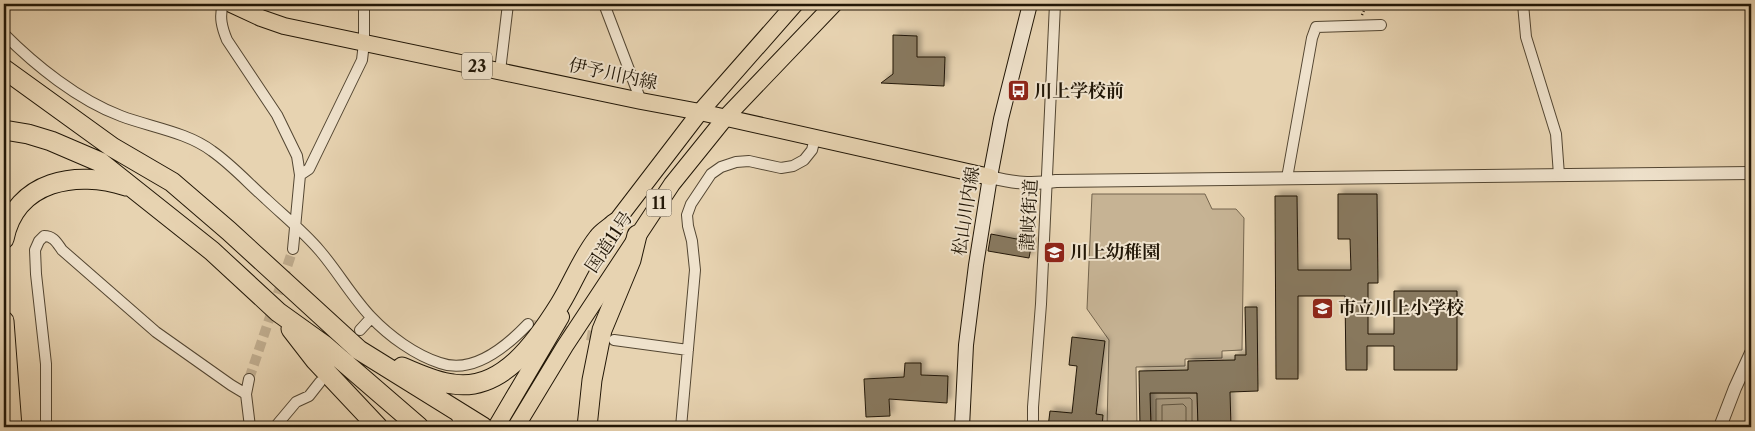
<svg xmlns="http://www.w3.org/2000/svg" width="1755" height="431" font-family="'Libre Caslon Text','Noto Serif JP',serif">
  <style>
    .green { fill: #c6b394; stroke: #74654e }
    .water { fill: #a49377; stroke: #70614a }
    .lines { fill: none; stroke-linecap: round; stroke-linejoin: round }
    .shore { stroke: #63553f; stroke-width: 1 }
    .building { fill: #88795f; stroke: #221707; filter: url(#shadow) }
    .minor-tunnel { stroke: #c0ad8f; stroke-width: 10; stroke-dasharray: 10 5; stroke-linecap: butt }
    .service-casing { stroke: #534632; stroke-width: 7 }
    .minor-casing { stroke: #534632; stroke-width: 12 }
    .tertiary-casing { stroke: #534632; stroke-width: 14 }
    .secondary-casing { stroke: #221707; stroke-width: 16 }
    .primary-casing { stroke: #221707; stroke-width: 18 }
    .trunk-casing { stroke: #221707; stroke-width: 18 }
    .motorway-casing { stroke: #221707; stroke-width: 21 }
    .path { stroke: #221707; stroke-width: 2.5; stroke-dasharray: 1 2.5; stroke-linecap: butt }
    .service { stroke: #efe2cc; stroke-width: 5 }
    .minor { stroke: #efe2cc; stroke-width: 10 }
    .tertiary { stroke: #efe2cc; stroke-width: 12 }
    .secondary { stroke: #efe2cc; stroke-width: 14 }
    .primary { stroke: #e7d3b1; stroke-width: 16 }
    .trunk { stroke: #e7d3b1; stroke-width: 16 }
    .motorway { stroke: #e7d3b1; stroke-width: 19 }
    .labels { text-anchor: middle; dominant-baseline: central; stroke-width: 4; stroke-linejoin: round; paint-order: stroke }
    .shield { fill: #efe2cc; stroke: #605442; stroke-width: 1 }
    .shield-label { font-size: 16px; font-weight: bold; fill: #221707 }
    .street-label { font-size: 18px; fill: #221707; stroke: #efe2cc }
    .poi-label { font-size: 18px; font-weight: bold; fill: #221707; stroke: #efe2cc; text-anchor: start }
  </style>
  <defs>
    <filter id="shadow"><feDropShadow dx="4" dy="-4" stdDeviation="2.5" flood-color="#0004"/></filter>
  </defs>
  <rect width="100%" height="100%" fill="#e7d3b1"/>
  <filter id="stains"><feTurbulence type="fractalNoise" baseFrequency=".004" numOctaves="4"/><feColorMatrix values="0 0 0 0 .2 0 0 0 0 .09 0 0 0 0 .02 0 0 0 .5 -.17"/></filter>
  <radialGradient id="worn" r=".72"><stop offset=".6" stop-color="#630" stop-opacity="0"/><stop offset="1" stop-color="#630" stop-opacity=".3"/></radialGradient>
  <path class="green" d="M 1092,194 L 1205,194 L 1212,209 L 1236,209 L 1244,218 L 1242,350 L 1222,351 L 1222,358 L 1185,359 L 1185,366 L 1136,367 L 1137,427 L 1107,427 L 1109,340 L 1087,309 Z"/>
  <path class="water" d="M 1150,393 L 1197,393 L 1198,425 L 1151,425 Z"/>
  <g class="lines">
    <path class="shore" d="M 1156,427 L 1156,399 L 1190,398 L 1192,400 L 1192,427
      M 1162,427 L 1162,405 L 1183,404 L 1186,407 L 1186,427"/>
  </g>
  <path class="building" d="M 893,35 L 917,36 L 917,57 L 945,57 L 944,86 L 881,83 L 893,74 Z
    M 1338,194 L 1377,194 L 1378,283 L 1368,283 L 1368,334 L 1394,334 L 1394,291 L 1457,291 L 1457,370 L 1394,370 L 1394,346 L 1367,346 L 1367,370 L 1346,370 L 1345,296 L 1298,296 L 1298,379 L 1276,379 L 1275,196 L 1297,196 L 1298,270 L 1351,270 L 1350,239 L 1338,239 Z
    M 991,234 L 1032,242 L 1029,258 L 988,251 Z
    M 1245,307 L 1257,307 L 1258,391 L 1230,392 L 1231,427 L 1198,427 L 1197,393 L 1150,393 L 1151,427 L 1140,427 L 1139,371 L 1188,370 L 1188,361 L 1235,360 L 1235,355 L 1246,355 Z
    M 1072,337 L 1105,341 L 1096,414 L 1103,415 L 1102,427 L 1048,427 L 1050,411 L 1072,413 L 1077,366 L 1069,365 Z
    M 905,363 L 921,363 L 921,375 L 948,376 L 947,403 L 889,399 L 890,416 L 866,417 L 864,379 L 904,377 Z"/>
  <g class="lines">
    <path class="minor-tunnel" d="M 528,324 L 603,338
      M 249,379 L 293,249"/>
    <defs>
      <path id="service" d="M 454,415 L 457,427"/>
      <path id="minor" d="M 223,4 C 219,17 222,28 227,40 L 277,115 L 297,156 L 300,175 L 293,249
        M 604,4 L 641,101
        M 1523,4 L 1526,37 L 1556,134 L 1559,175
        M 4,34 C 35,65 78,100 121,116 C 150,127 187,132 212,151 C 232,165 248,183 266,199 C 284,216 304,232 320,251 C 338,272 352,297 371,317 C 389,336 415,355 440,363 C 473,375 506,347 528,324
        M 500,71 L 508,4
        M 300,175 L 309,169 L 362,60 L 364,43 L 364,4
        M 1287,178 L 1312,38 L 1316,27 L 1381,25
        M 360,330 L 371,318
        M 614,340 L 688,350
        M 249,379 L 246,394 L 250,427
        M 46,427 L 46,364 L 36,274 L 35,250 L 39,241 L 44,236 C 54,236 57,243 62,250 L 156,332 L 231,385 L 246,394
        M 275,427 L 296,402 L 309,396 L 320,382
        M 681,427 L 695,270 L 692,241 L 688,226 L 687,215 L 691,204 L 711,174 L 721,167 L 736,162 L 749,161 L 781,168 L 793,166 L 804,160 L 812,150 L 815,138
        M 1033,427 L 1033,407 L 1041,304 L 1055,4"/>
      <path id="tertiary" d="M 990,177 C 1015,183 1030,185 1056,181 L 1751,173
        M 1720,427 L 1735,388 L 1751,353"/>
      <path id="secondary" d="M 962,427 L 966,345 L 976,265 L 990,177 L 1001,119 L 1030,4"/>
      <path id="primary" d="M 231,4 L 261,18 L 284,26 L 641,101 L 700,112 L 990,177"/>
      <path id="trunk" d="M 609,233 L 615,223 L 700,112 L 795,4
        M 496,427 L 561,317
        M 516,427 L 565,346 L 672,184 L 726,117 L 834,4"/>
      <path id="motorway" d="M 4,69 L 112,147 L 172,182 L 229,231 L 359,350 L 483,427
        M 4,130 L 28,134 L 51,141 L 100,162 L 212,251 L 278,312 L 324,345 L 419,427
        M 4,239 C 16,180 77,170 126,186
        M 4,321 L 12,427
        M 291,329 L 315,360 L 378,427
        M 402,367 C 419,374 435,382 453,384 C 502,392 537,341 560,304 C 573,283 582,258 598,238 C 602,232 610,228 615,223
        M 587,427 L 592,380 L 602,330 L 631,260 L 637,235"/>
    </defs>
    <use href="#service" class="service-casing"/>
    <use href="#minor" class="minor-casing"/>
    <use href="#tertiary" class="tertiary-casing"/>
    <use href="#secondary" class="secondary-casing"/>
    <use href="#primary" class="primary-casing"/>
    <use href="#trunk" class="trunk-casing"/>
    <use href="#motorway" class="motorway-casing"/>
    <path class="path" d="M 1362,15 L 1367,4"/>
    <use href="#service" class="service"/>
    <use href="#minor" class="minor"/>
    <use href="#tertiary" class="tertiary"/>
    <use href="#secondary" class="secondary"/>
    <use href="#primary" class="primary"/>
    <use href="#trunk" class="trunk"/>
    <use href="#motorway" class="motorway"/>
  </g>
  <defs>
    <symbol id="bus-square" viewBox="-11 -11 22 22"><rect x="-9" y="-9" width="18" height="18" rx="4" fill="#8f2418" stroke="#efe2cc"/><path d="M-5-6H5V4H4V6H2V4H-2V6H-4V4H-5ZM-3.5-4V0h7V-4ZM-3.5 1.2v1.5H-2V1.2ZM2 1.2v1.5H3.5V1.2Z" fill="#fff"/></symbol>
    <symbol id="school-square" viewBox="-11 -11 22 22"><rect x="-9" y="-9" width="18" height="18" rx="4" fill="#8f2418" stroke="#efe2cc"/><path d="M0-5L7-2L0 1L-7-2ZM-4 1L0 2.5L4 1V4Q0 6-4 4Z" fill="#fff"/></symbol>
  </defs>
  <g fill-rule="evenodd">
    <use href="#bus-square" x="1006" y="78" width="25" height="25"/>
    <use href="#school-square" x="1042" y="240" width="25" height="25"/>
    <use href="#school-square" x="1310" y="296" width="25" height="25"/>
  </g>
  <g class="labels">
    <g class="shield">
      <rect x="462" y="52.5" width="30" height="27" rx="4"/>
      <rect x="646.5" y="189.5" width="25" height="27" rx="4"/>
    </g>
    <g class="shield-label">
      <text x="477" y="66">23</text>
      <text x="659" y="203">11</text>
    </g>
    <g class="street-label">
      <text transform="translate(613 74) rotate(12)">伊予川内線</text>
      <text transform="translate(966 211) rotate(-81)">松山川内線</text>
      <text transform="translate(1029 215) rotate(-87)">讃岐街道</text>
      <text transform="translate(609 242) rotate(-56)">国道11号</text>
    </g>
    <g class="poi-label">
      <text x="1034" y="91">川上学校前</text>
      <text x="1070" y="252">川上幼稚園</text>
      <text x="1338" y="308">市立川上小学校</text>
    </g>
  </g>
  <rect width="1755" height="431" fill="none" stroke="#e7d3b1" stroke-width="20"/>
  <rect x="5" y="5" width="1745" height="421" fill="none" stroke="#221707" stroke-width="2.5"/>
  <rect x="10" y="10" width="1735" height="411" fill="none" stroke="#221707"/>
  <rect width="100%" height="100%" filter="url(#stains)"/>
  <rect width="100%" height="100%" fill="url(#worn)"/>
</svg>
